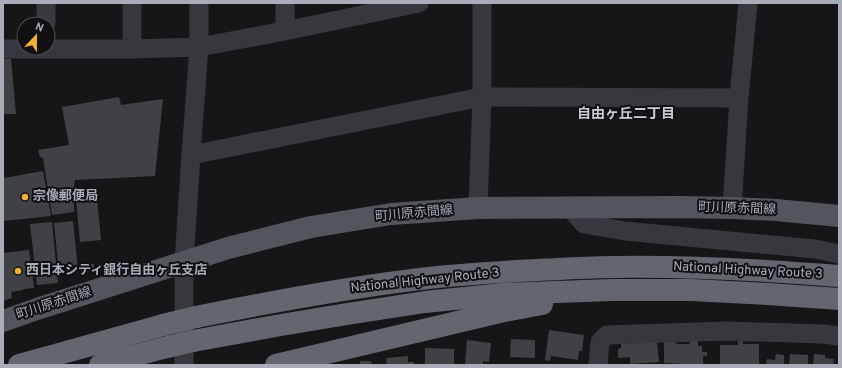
<svg xmlns="http://www.w3.org/2000/svg" width="842" height="368" font-family="Overpass,'Noto Sans JP',sans-serif">
  <style>
    .building { fill: #404145 }
    .lines { fill: none; stroke-linecap: round; stroke-linejoin: round }
    .minor { stroke: #37383d; stroke-width: 19 }
    .major { stroke: #53555c; stroke-width: 22 }
    .highway { stroke: #63666e; stroke-width: 22 }
    .highway-bridge { stroke: #63666e; stroke-width: 22 }
    .poi-dot { fill: #f2b134; stroke: #111113; stroke-width: 1.5 }
    .labels { text-anchor: middle; dominant-baseline: central; stroke-width: 4; stroke-linejoin: round; paint-order: stroke }
    .poi-label { font-size: 13px; font-weight: bold; fill: #a8adb8; stroke: #111113; text-anchor: start }
    .street-label { font-size: 13px; fill: #a8adb8; stroke: #111113 }
    .neighbourhood-label { font-size: 14px; font-weight: bold; fill: #c9ccd4; stroke: #111113 }
  </style>
  <rect width="100%" height="100%" fill="#161618"/>
  <path class="building" d="M 3,59 L 11,59 L 16,114 L 3,114 Z
    M 119,97 L 121,105 L 163,99 L 155,176 L 75,180 L 74,188 L 74,212 L 52,215 L 43,158 L 40,157 L 38,150 L 69,145 L 62,107 Z
    M 43,171 L 51,216 L 3,221 L 3,175 L 4,175 L 4,178 Z
    M 96,187 L 101,240 L 80,242 L 75,189 Z
    M 73,221 L 78,270 L 59,272 L 54,223 Z
    M 52,222 L 58,283 L 37,285 L 30,224 Z
    M 29,250 L 34,288 L 23,289 L 23,290 L 11,292 L 12,298 L 3,301 L 3,253 Z
    M 94,264 L 94,270 L 82,271 L 82,265 Z
    M 549,330 L 584,335 L 582,351 L 579,351 L 578,360 L 551,356 L 550,361 L 545,360 Z
    M 511,339 L 535,340 L 535,358 L 510,357 Z
    M 467,340 L 491,343 L 489,362 L 483,361 L 483,365 L 465,364 Z
    M 691,341 L 698,341 L 698,346 L 702,346 L 702,352 L 707,352 L 707,356 L 703,356 L 703,365 L 664,363 L 664,342 L 675,342 L 677,344 L 689,344 Z
    M 738,341 L 743,341 L 743,344 L 759,344 L 759,365 L 720,365 L 720,345 L 738,345 Z
    M 657,342 L 659,362 L 630,364 L 630,357 L 618,358 L 618,349 L 621,348 L 621,344 Z
    M 425,348 L 454,349 L 454,365 L 425,365 Z
    M 776,354 L 784,355 L 784,365 L 766,365 L 767,359 L 775,360 Z
    M 790,354 L 808,355 L 808,365 L 789,365 Z
    M 814,354 L 825,355 L 825,358 L 834,359 L 833,365 L 813,365 Z
    M 408,356 L 408,362 L 414,362 L 414,365 L 387,365 L 386,358 Z
    M 360,361 L 371,361 L 372,365 L 360,365 Z"/>
  <g class="lines">
    <path class="minor" d="M 46,3 L 46,24
      M 132,3 L 132,49
      M 285,31 L 285,3
      M 3,49 L 132,49 L 199,47 L 285,31 L 419,3
      M 191,155 L 482,97 L 739,98
      M 569,207 L 584,224 L 625,231 L 815,249 L 839,254
      M 478,208 L 482,97 L 482,3
      M 732,208 L 739,98 L 748,3
      M 184,365 L 184,262 L 191,155 L 199,47 L 199,3
      M 598,365 L 600,342 L 607,335 L 727,331 L 822,334 L 839,336"/>
    <path class="major" d="M 3,321 L 37,309 L 228,248 L 311,227 L 391,214 L 478,208 L 679,207 L 732,208 L 776,210 L 839,216"/>
    <path class="highway" d="M 196,317 C 270,302 345,288 420,279 C 459,274 498,272 537,270 C 563,269 589,267 615,267 C 690,266 764,270 839,276
      M 193,341 L 281,325 L 347,314 L 425,302 L 503,294 L 612,290 L 691,290 L 768,294 L 839,299
      M 19,365 L 163,325
      M 100,365 L 163,348
      M 276,365 L 504,311 L 542,304"/>
    <path class="highway-bridge" d="M 163,325 L 196,317
      M 163,348 L 193,341"/>
  </g>
  <g class="poi-dot">
    <circle cx="25" cy="197" r="4"/>
    <circle cx="18" cy="271" r="4"/>
  </g>
  <g class="labels">
    <g class="poi-label">
      <text x="33" y="197">宗像郵便局</text>
      <text x="26" y="271">西日本シティ銀行自由ヶ丘支店</text>
    </g>
    <g class="street-label">
      <text transform="translate(737 209) rotate(2)">町川原赤間線</text>
      <text transform="translate(414 214) rotate(-5)">町川原赤間線</text>
      <text transform="translate(748 271) rotate(3)">National Highway Route 3</text>
      <text transform="translate(425 281) rotate(-6)">National Highway Route 3</text>
      <text transform="translate(54 304) rotate(-18)">町川原赤間線</text>
    </g>
    <g class="neighbourhood-label">
      <text x="626" y="114">自由ヶ丘二丁目</text>
    </g>
  </g>
  <rect width="842" height="368" fill="none" stroke="#a8adb8" stroke-width="8"/>
  <g transform="translate(36 36) rotate(22)"><circle r="19" fill="#111113" stroke="#4d4f55"/>
  <path d="M0-3L7 15L0 10L-7 15Z" fill="#f2b134"/>
  <text y="-6" font-size="11" font-weight="bold" text-anchor="middle" fill="#a8adb8">N</text>
  </g>
</svg>
